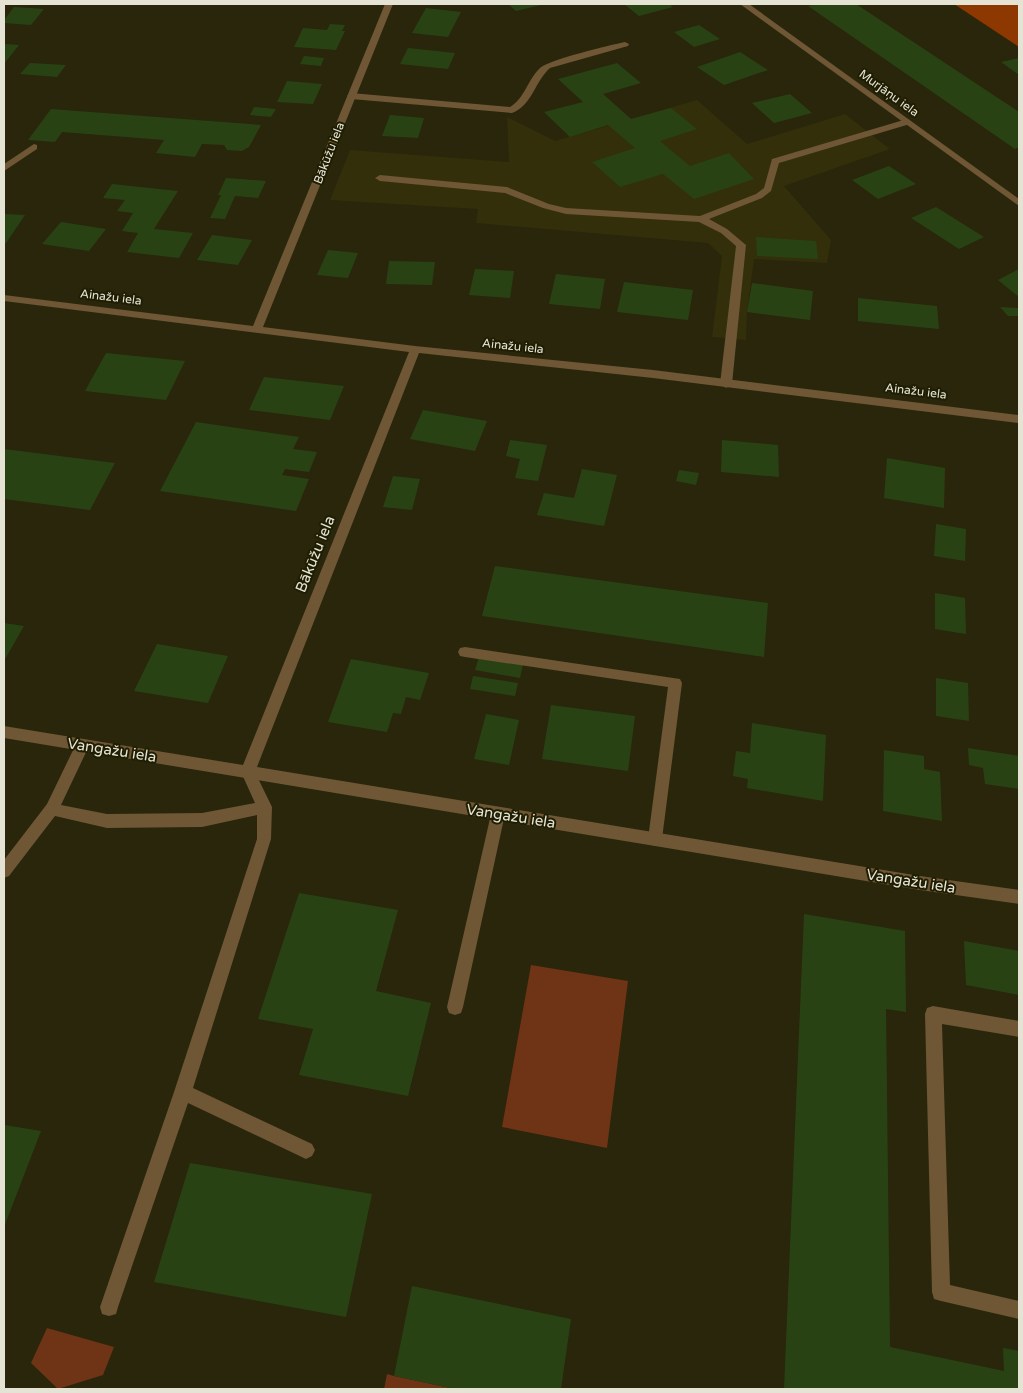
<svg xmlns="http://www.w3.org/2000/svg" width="1023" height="1393" font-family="'Varela Round',sans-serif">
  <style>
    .built { fill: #322f0a }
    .green { fill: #6f3316 }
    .forest { fill: #8d3701 }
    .building { fill: #294214 }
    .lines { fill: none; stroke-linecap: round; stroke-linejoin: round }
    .service { fill: #6f5635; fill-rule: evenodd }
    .minor { fill: #6f5635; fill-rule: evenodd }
    .tertiary { fill: #6f5635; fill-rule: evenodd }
    .labels { text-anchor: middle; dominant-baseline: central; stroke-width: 4; stroke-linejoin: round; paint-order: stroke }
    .far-street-label { font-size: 12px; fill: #e5e4d4; stroke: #1f1d02 }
    .street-label { font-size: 15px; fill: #e5e4d4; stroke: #1f1d02 }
  </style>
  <rect width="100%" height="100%" fill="#29260b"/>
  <path class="built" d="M 697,100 L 747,144 L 845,114 L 890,149 L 784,186 L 831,240 L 827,263 L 754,259 L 747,312 L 746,340 L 712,337 L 722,256 L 708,243 L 476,223 L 478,209 L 330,200 L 350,150 L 509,162 L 507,117 L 555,141 Z"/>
  <path class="green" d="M 531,965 L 628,981 L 607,1148 L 502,1127 Z
    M 47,1328 L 114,1347 L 103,1375 L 58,1389 L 31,1363 Z
    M 387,1374 L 394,1376 L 455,1389 L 384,1389 Z"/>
  <path class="forest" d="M 954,4 L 1019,4 L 1019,47 Z"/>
  <path class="building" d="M 508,4 L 539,4 L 541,5 L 516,11 Z
    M 624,4 L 669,4 L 673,7 L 639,16 Z
    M 817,4 L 856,4 L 1019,112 L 1019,147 L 1015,149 L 808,6 Z
    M 14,7 L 44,9 L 31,25 L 4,23 L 4,20 Z
    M 426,8 L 461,12 L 448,37 L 412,33 Z
    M 330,24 L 345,25 L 342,31 L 345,31 L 336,50 L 294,47 L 303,28 L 327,30 Z
    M 699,25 L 720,39 L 694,47 L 674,32 Z
    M 4,44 L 19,45 L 4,64 Z
    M 408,48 L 455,53 L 448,69 L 400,64 Z
    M 740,52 L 768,70 L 724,85 L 697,67 Z
    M 304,56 L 324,58 L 321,66 L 300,64 Z
    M 1019,58 L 1019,75 L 1001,62 Z
    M 30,63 L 66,65 L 57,77 L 20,74 Z
    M 617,63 L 641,83 L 603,94 L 631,119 L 671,108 L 697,129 L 660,141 L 690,166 L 729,153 L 754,179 L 694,199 L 663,174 L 620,187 L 592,162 L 635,148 L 608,125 L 570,137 L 544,112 L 583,102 L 558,79 Z
    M 287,81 L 322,84 L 313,104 L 277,102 Z
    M 790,94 L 812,113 L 774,123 L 752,103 Z
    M 254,107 L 276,109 L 271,117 L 250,115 Z
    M 51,109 L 261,125 L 249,147 L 242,151 L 227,150 L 224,145 L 202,144 L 195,157 L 156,153 L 164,140 L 62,132 L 55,142 L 28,140 Z
    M 390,115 L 424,118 L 418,138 L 382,136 Z
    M 889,166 L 916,184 L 878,199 L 852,180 Z
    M 226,178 L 266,181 L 258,198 L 235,196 L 225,219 L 210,218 L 221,195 L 218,195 Z
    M 112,184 L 178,191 L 154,229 L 193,233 L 179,258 L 127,252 L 138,233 L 122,231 L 133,213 L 117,211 L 125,200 L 103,198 Z
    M 936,207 L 984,237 L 959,249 L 911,218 Z
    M 4,214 L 25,215 L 6,243 L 4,243 Z
    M 61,222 L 106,229 L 89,251 L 42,244 Z
    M 212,235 L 252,240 L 238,265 L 197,260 Z
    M 756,237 L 816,241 L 818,259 L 757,256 Z
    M 328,250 L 358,253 L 348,278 L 317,275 Z
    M 389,261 L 435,262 L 432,285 L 386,284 Z
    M 475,269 L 514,271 L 510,298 L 469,295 Z
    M 1019,269 L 1019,297 L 998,280 Z
    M 556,274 L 605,279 L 600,309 L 549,304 Z
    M 624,282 L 693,290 L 688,320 L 617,312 Z
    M 752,283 L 813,291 L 810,320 L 747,312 Z
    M 858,298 L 937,306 L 939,329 L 858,321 Z
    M 1000,307 L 1019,308 L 1019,316 L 1008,316 Z
    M 106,353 L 185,361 L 166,400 L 85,391 Z
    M 264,377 L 344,386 L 330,420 L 249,410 Z
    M 423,410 L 487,421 L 475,451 L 410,439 Z
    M 196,422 L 299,437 L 293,449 L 317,452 L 309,472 L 285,469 L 282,475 L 309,479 L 296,511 L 160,491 Z
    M 510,440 L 547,445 L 538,481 L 515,478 L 520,459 L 506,456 Z
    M 722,440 L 778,445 L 779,477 L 721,472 Z
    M 4,449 L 115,463 L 90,510 L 4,499 Z
    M 887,458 L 945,468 L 944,508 L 884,498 Z
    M 582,469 L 617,475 L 604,526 L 537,515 L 544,493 L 574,498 Z
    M 679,470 L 699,473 L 696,485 L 676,481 Z
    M 393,476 L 420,479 L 412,510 L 383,507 Z
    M 936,524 L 966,529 L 965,561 L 934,556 Z
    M 495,566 L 768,603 L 764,657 L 482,616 Z
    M 935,593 L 965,598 L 966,634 L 935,629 Z
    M 4,623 L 24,626 L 4,661 Z
    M 157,644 L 228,656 L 208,703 L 134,691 Z
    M 479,657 L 523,664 L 520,678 L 475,670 Z
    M 351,659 L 429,673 L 420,700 L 406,697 L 401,714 L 393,713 L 387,732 L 328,722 Z
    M 473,676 L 518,683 L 515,696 L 470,689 Z
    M 936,678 L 968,683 L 969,721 L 936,716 Z
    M 551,705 L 635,716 L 628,771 L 542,759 Z
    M 486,714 L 519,720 L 509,765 L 474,759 Z
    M 752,723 L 826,735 L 823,801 L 747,788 L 748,779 L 733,776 L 736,751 L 750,753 Z
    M 968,748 L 1019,756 L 1019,789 L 985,784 L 983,768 L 969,765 Z
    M 884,750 L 924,756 L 924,769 L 940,772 L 942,821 L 883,811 Z
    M 299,893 L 398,910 L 376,991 L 431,1003 L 408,1096 L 299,1075 L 313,1029 L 258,1019 Z
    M 804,914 L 905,931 L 906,1012 L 886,1009 L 890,1347 L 1004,1371 L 1003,1348 L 1019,1351 L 1019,1389 L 784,1389 Z
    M 964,941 L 1019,951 L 1019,995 L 966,985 Z
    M 4,1125 L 41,1131 L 4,1227 Z
    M 190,1163 L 372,1194 L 346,1317 L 154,1282 Z
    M 412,1286 L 571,1319 L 561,1389 L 455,1389 L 394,1376 Z"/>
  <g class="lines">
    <path class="service" d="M 625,42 L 629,44 L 628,46 L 550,68 C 535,81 532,106 512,113 L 351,99 L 347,96 L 351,93 L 510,107 C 525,98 528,79 540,68 C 548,60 610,45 625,42 Z
      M 907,119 L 910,120 L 910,124 L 779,163 L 771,191 L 762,198 L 709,219 L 727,229 L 746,245 L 732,384 L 726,388 L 720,384 L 736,246 L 721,233 L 699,222 L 566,214 L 543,208 L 505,193 L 380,181 L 375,178 L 380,175 L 507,187 L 549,204 L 566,208 L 700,216 L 756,194 L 764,188 L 772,159 Z
      M 34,144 L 37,145 L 37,149 L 4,171 L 4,164 Z
      M 465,647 L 680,679 L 682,683 L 662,839 L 660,844 L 655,846 L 650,844 L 648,839 L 668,687 L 465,657 L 460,656 L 458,652 L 460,648 Z
      M 82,740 L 87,742 L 89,746 L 61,805 L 107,814 L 202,813 L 255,803 L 241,772 L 243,768 L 248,766 L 253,768 L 272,807 L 271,839 L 193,1088 L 312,1144 L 315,1150 L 312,1156 L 306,1159 L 188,1103 L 118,1307 L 116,1314 L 109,1316 L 102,1314 L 100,1307 L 174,1092 L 257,839 L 257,815 L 202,827 L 107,828 L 55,816 L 9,876 L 4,878 L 4,860 L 47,804 L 77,742 Z
      M 498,808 L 503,809 L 505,814 L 463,1007 L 461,1013 L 455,1015 L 449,1013 L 447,1007 L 491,814 L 493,809 Z
      M 933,1006 L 1019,1021 L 1019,1037 L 942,1024 L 950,1285 L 1019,1301 L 1019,1319 L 941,1301 L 934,1299 L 932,1292 L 925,1014 L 927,1008 Z"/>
    <path class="minor" d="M 385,4 L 393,4 L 263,327 L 415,346 L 653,370 L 1019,415 L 1019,423 L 653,378 L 419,353 L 257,767 L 920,876 L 1019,890 L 1019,904 L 920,890 L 4,738 L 4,726 L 243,765 L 409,352 L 4,301 L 4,295 L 253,326 Z"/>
    <path class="tertiary" d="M 740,4 L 749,4 L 1019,199 L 1019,206 Z"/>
  </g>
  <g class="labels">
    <g class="far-street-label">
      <text transform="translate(889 93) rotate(36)">Murjāņu iela</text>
      <text transform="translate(329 153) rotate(-69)">Bākūžu iela</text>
      <text transform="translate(111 297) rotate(7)">Ainažu iela</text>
      <text transform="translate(513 346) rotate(6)">Ainažu iela</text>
      <text transform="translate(916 391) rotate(7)">Ainažu iela</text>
    </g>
    <g class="street-label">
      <text transform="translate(315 554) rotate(-68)">Bākūžu iela</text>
      <text transform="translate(112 750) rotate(9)">Vangažu iela</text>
      <text transform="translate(511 816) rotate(9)">Vangažu iela</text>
      <text transform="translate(911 881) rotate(9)">Vangažu iela</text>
    </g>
  </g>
  <rect width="1023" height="1393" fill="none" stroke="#e5e4d4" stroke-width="10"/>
</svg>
